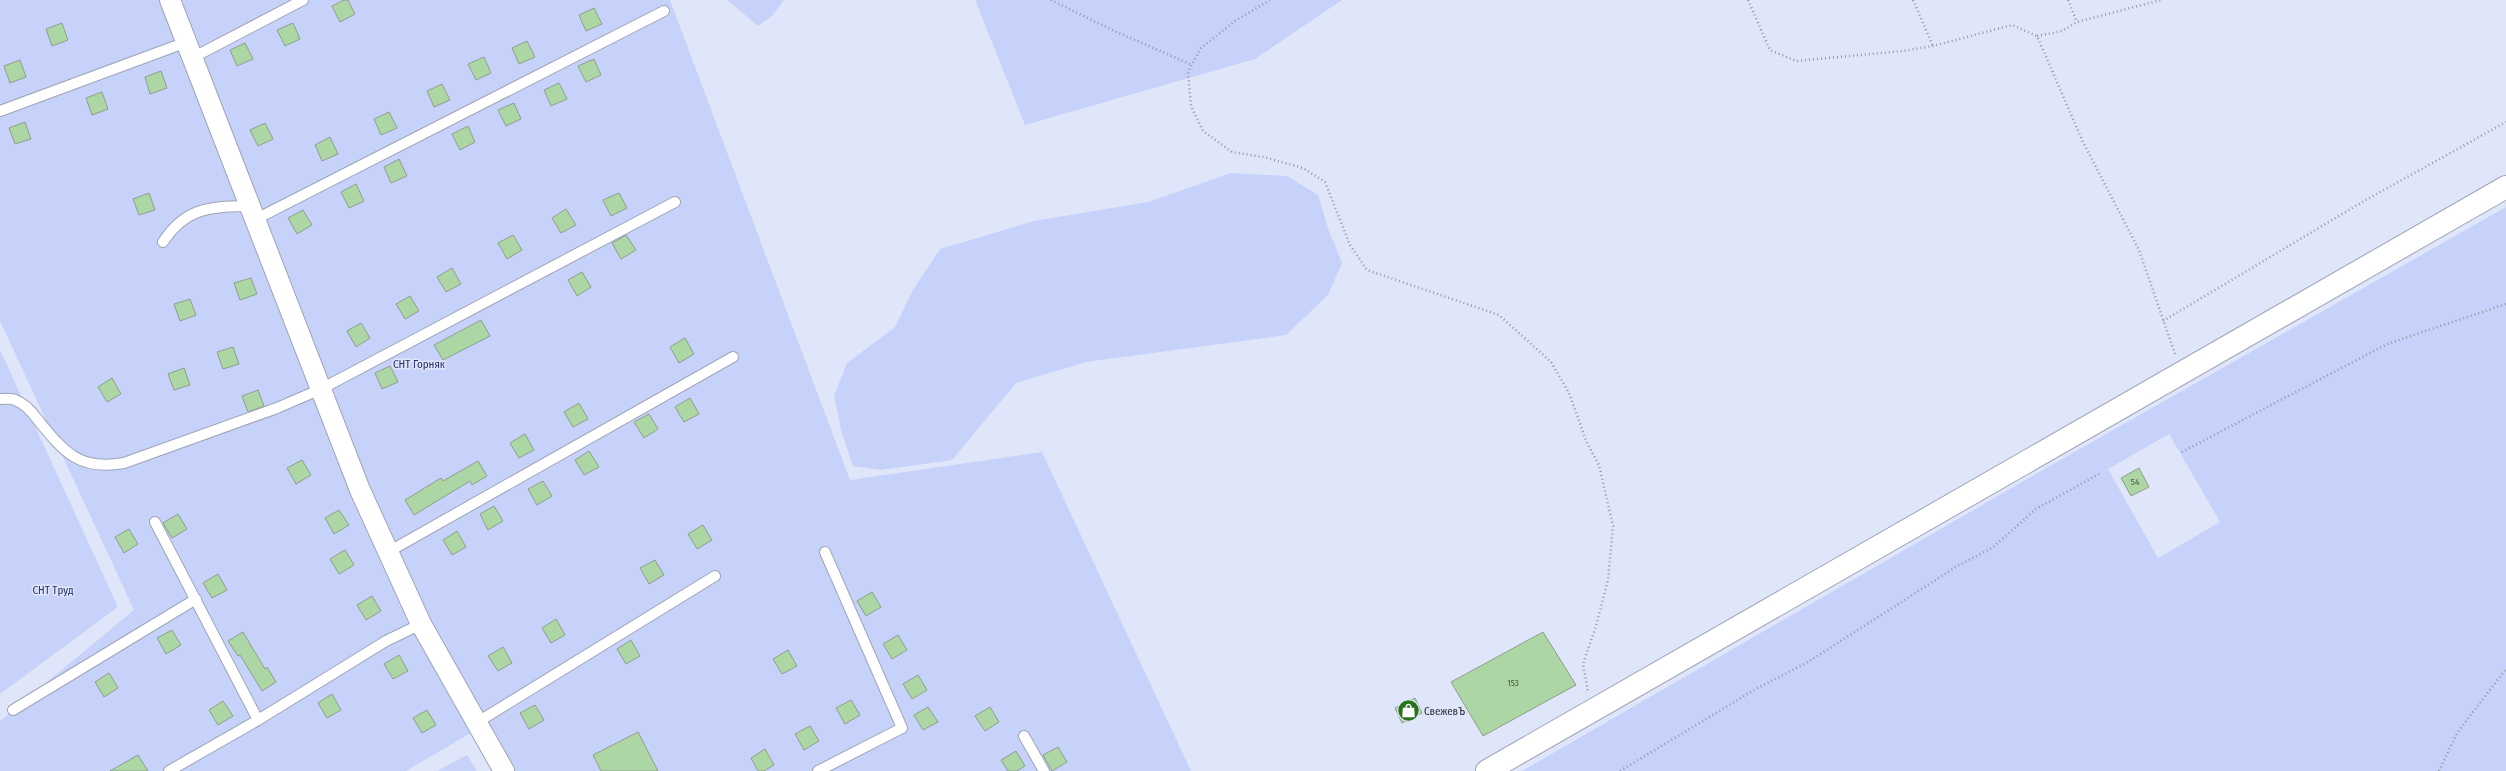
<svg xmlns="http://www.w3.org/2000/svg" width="2506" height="771" font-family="'Fira Sans Condensed',sans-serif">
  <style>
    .green { fill: #c7d2fa; fill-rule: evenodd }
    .building { fill: #acd7a5; stroke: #8f9d8d }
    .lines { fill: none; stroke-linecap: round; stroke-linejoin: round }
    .lane-casing { stroke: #9ea4b7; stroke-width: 12 }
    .street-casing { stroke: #9ea4b7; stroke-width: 22 }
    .secondary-casing { stroke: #9ea4b7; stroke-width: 24 }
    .path { stroke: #9297a5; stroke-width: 2.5; stroke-dasharray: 1 3; stroke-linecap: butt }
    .lane { stroke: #fff; stroke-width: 10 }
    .street { stroke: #fff; stroke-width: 20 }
    .secondary { stroke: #fff; stroke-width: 22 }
    .labels { text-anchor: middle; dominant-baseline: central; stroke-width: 3; stroke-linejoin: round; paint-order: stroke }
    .number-label { font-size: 9px; fill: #49554e }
    .park-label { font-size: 11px; fill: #263071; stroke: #e0e6fa }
    .poi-label { font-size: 11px; fill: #282a31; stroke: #e0e6fa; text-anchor: start }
  </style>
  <rect width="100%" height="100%" fill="#e0e6fa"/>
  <path class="green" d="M 0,0 L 670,0 L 850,480 L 1042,452 L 1191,771 L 504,771 L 471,733 L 406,771 L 0,771 L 0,721 L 134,610 L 0,321 Z
    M 727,0 L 784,0 L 772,16 L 758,26 Z
    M 975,0 L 1342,0 L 1255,59 L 1025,125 Z
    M 1231,173 L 1287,176 L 1318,195 L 1328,228 L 1342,263 L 1328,295 L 1286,335 L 1086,362 L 1016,383 L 952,460 L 881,470 L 853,466 L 841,430 L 834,396 L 847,363 L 895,327 L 913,290 L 940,249 L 1034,221 L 1148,202 Z
    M 2506,207 L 2506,771 L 1522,771 L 2041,471 ZM 2169,434 L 2220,522 L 2158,558 L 2108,469 Z
    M 0,350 L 118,607 L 0,694 Z
    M 467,755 L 477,771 L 437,771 Z"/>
  <path class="building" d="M 344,0 L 348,0 L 355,14 L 340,22 L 332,6 Z
    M 594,8 L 602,24 L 586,31 L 579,15 Z
    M 62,23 L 68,40 L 52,46 L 46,29 Z
    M 293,23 L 300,39 L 285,46 L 277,30 Z
    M 527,41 L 535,57 L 519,64 L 512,48 Z
    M 245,43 L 253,59 L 237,66 L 230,50 Z
    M 484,57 L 491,73 L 476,80 L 468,64 Z
    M 594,59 L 601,75 L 586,82 L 578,66 Z
    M 20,60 L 26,77 L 10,83 L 4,66 Z
    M 161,71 L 167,88 L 150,94 L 145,77 Z
    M 559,83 L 567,99 L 551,106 L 544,90 Z
    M 442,84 L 450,100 L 434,107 L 427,91 Z
    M 102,92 L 108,109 L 92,115 L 86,98 Z
    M 514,103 L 521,119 L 506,126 L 498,110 Z
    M 389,112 L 397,128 L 381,135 L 374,119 Z
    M 25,122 L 31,139 L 15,144 L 9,128 Z
    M 265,123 L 273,139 L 258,146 L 250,130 Z
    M 468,126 L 475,142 L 460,150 L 452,134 Z
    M 330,137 L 338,154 L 322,161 L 315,145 Z
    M 399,159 L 407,176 L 391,183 L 384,167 Z
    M 356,184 L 364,201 L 349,208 L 341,192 Z
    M 149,193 L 155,210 L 139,215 L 133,199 Z
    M 619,193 L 627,208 L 611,216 L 603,200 Z
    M 566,209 L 576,225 L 561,233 L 552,218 Z
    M 303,210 L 312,225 L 297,234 L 288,218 Z
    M 513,235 L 522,250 L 507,259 L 498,243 Z
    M 626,235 L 636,250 L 621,259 L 612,243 Z
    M 452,268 L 461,284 L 446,292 L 437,277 Z
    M 582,272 L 591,287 L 577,296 L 568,280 Z
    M 251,278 L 257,294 L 240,300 L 234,283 Z
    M 410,296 L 419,311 L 405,319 L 396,304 Z
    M 190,299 L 196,315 L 180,321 L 174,304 Z
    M 481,320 L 490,336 L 443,360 L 434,345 Z
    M 361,323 L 370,338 L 356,347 L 347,331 Z
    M 685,338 L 694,354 L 679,363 L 670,347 Z
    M 233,347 L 239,364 L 223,369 L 217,352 Z
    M 390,366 L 398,382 L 382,389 L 375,373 Z
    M 184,368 L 190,385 L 174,390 L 168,374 Z
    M 112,378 L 121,394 L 107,402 L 98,387 Z
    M 258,390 L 264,406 L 248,412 L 242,396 Z
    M 690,398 L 699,414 L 684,422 L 675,407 Z
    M 579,403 L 588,419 L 573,427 L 564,412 Z
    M 649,414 L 658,429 L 644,438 L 634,422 Z
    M 525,434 L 534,450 L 519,458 L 510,443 Z
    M 589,451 L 599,467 L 584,475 L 575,460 Z
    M 302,460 L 311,475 L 296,484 L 287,468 Z
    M 478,461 L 487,476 L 472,485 L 470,481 L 414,515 L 405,500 L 441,478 L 443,481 Z
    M 2139,468 L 2149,487 L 2131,496 L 2121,478 Z
    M 543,481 L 552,496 L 537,505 L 528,489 Z
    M 494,506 L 503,521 L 488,530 L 480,514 Z
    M 339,510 L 349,525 L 334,534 L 325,518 Z
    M 178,514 L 187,529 L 172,538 L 163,523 Z
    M 703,525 L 712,540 L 697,549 L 688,534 Z
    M 129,529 L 138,544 L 124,553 L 115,537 Z
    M 457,531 L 466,547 L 452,555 L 443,540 Z
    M 345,550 L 354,565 L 339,574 L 330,559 Z
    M 655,560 L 664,575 L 649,584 L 640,568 Z
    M 218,574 L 227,590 L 212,598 L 203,583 Z
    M 872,592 L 881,607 L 866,616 L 857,601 Z
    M 372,596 L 381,611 L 366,620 L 357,605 Z
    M 556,619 L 565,635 L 551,643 L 542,628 Z
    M 172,630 L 181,645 L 166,654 L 157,638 Z
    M 243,632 L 265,669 L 267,667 L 276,682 L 262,691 L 240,655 L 238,656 L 228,641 Z
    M 1543,632 L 1576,685 L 1483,736 L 1451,682 Z
    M 898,635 L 907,650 L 892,659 L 883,644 Z
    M 631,640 L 640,656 L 626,664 L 617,649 Z
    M 503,647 L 512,663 L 498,671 L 488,656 Z
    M 788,650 L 797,666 L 782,674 L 773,659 Z
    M 399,655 L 408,671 L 393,679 L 384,664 Z
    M 109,673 L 118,688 L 104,697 L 95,682 Z
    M 918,675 L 927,690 L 912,699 L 903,684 Z
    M 332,694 L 341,710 L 327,718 L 318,703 Z
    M 1415,698 L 1422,713 L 1402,723 L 1395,708 Z
    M 851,700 L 860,715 L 845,724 L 836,708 Z
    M 223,701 L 233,716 L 218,725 L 209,710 Z
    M 535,705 L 544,720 L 529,729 L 520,713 Z
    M 928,707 L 938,722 L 923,730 L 914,715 Z
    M 990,707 L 999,722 L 985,731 L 975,716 Z
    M 427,710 L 436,725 L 422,733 L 413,718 Z
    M 810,726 L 819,741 L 804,750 L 795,734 Z
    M 638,732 L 658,771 L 601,771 L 593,755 Z
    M 1058,747 L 1067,762 L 1052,771 L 1043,755 Z
    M 765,749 L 774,765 L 764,771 L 758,771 L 751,758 Z
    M 1016,751 L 1025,766 L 1017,771 L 1008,771 L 1001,760 Z
    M 138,755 L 148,771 L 110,771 Z"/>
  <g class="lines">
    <defs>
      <path id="lane" d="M 192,58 L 303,0
        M 0,111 L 184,43
        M 256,219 L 664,11
        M 163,242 C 186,207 210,207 248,206
        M 0,399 C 5,399 11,398 15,400 C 24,403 33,413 38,420 C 64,452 79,471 124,463 L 277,408 L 321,389 L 675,202
        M 155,522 L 258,720
        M 388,552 L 733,357
        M 13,710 L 196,599
        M 476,723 L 715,576
        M 1024,736 L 1044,771
        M 169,771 L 258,720 L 386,641 L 421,624
        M 818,771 L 902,728 L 825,552"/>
      <path id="street" d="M 170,0 L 360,490 L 421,624 L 504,771"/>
      <path id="secondary" d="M 1487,771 L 2506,187"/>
    </defs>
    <use href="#lane" class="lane-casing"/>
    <use href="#street" class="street-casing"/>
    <use href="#secondary" class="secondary-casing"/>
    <path class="path" d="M 1051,0 L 1110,29 L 1192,65
      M 1270,0 L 1235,21 L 1201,48 L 1188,72 L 1191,106 L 1203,131 L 1232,152 L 1263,157 L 1303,168 L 1325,182 L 1350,245 L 1367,270 L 1499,315 L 1551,362 L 1569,393 L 1587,443 L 1599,465 L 1613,526 L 1608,580 L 1596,626 L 1583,664 L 1588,692
      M 1748,0 L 1770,50 L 1796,61 L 1903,51 L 1933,46 L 2012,25 L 2037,36 L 2083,142 L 2139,250 L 2175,354
      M 1913,0 L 1933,46
      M 2068,0 L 2077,22
      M 2037,36 L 2062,31 L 2077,22 L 2161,0
      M 2163,321 L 2364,201 L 2506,122
      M 2182,452 L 2387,344 L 2506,304
      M 1620,771 L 1754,690 L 1808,662 L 1959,565 L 1992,548 L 2036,509 L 2099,474
      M 2439,771 L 2457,733 L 2506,669"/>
    <use href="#lane" class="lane"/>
    <use href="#street" class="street"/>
    <use href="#secondary" class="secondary"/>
  </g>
  <defs>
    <symbol id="shop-disc" viewBox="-11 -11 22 22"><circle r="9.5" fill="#28741a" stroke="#e0e6fa"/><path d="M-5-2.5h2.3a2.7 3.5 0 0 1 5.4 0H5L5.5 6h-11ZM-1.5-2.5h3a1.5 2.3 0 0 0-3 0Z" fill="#fff"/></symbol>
  </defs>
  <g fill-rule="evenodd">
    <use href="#shop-disc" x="1396" y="698" width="25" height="25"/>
  </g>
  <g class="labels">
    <g class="number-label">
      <text x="2135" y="482">54</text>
      <text x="1513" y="683">153</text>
    </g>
    <g class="park-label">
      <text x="419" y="364">СНТ Горняк</text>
      <text x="53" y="590">СНТ Труд</text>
    </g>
    <g class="poi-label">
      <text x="1424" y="711">СвежевЪ</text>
    </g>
  </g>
</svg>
